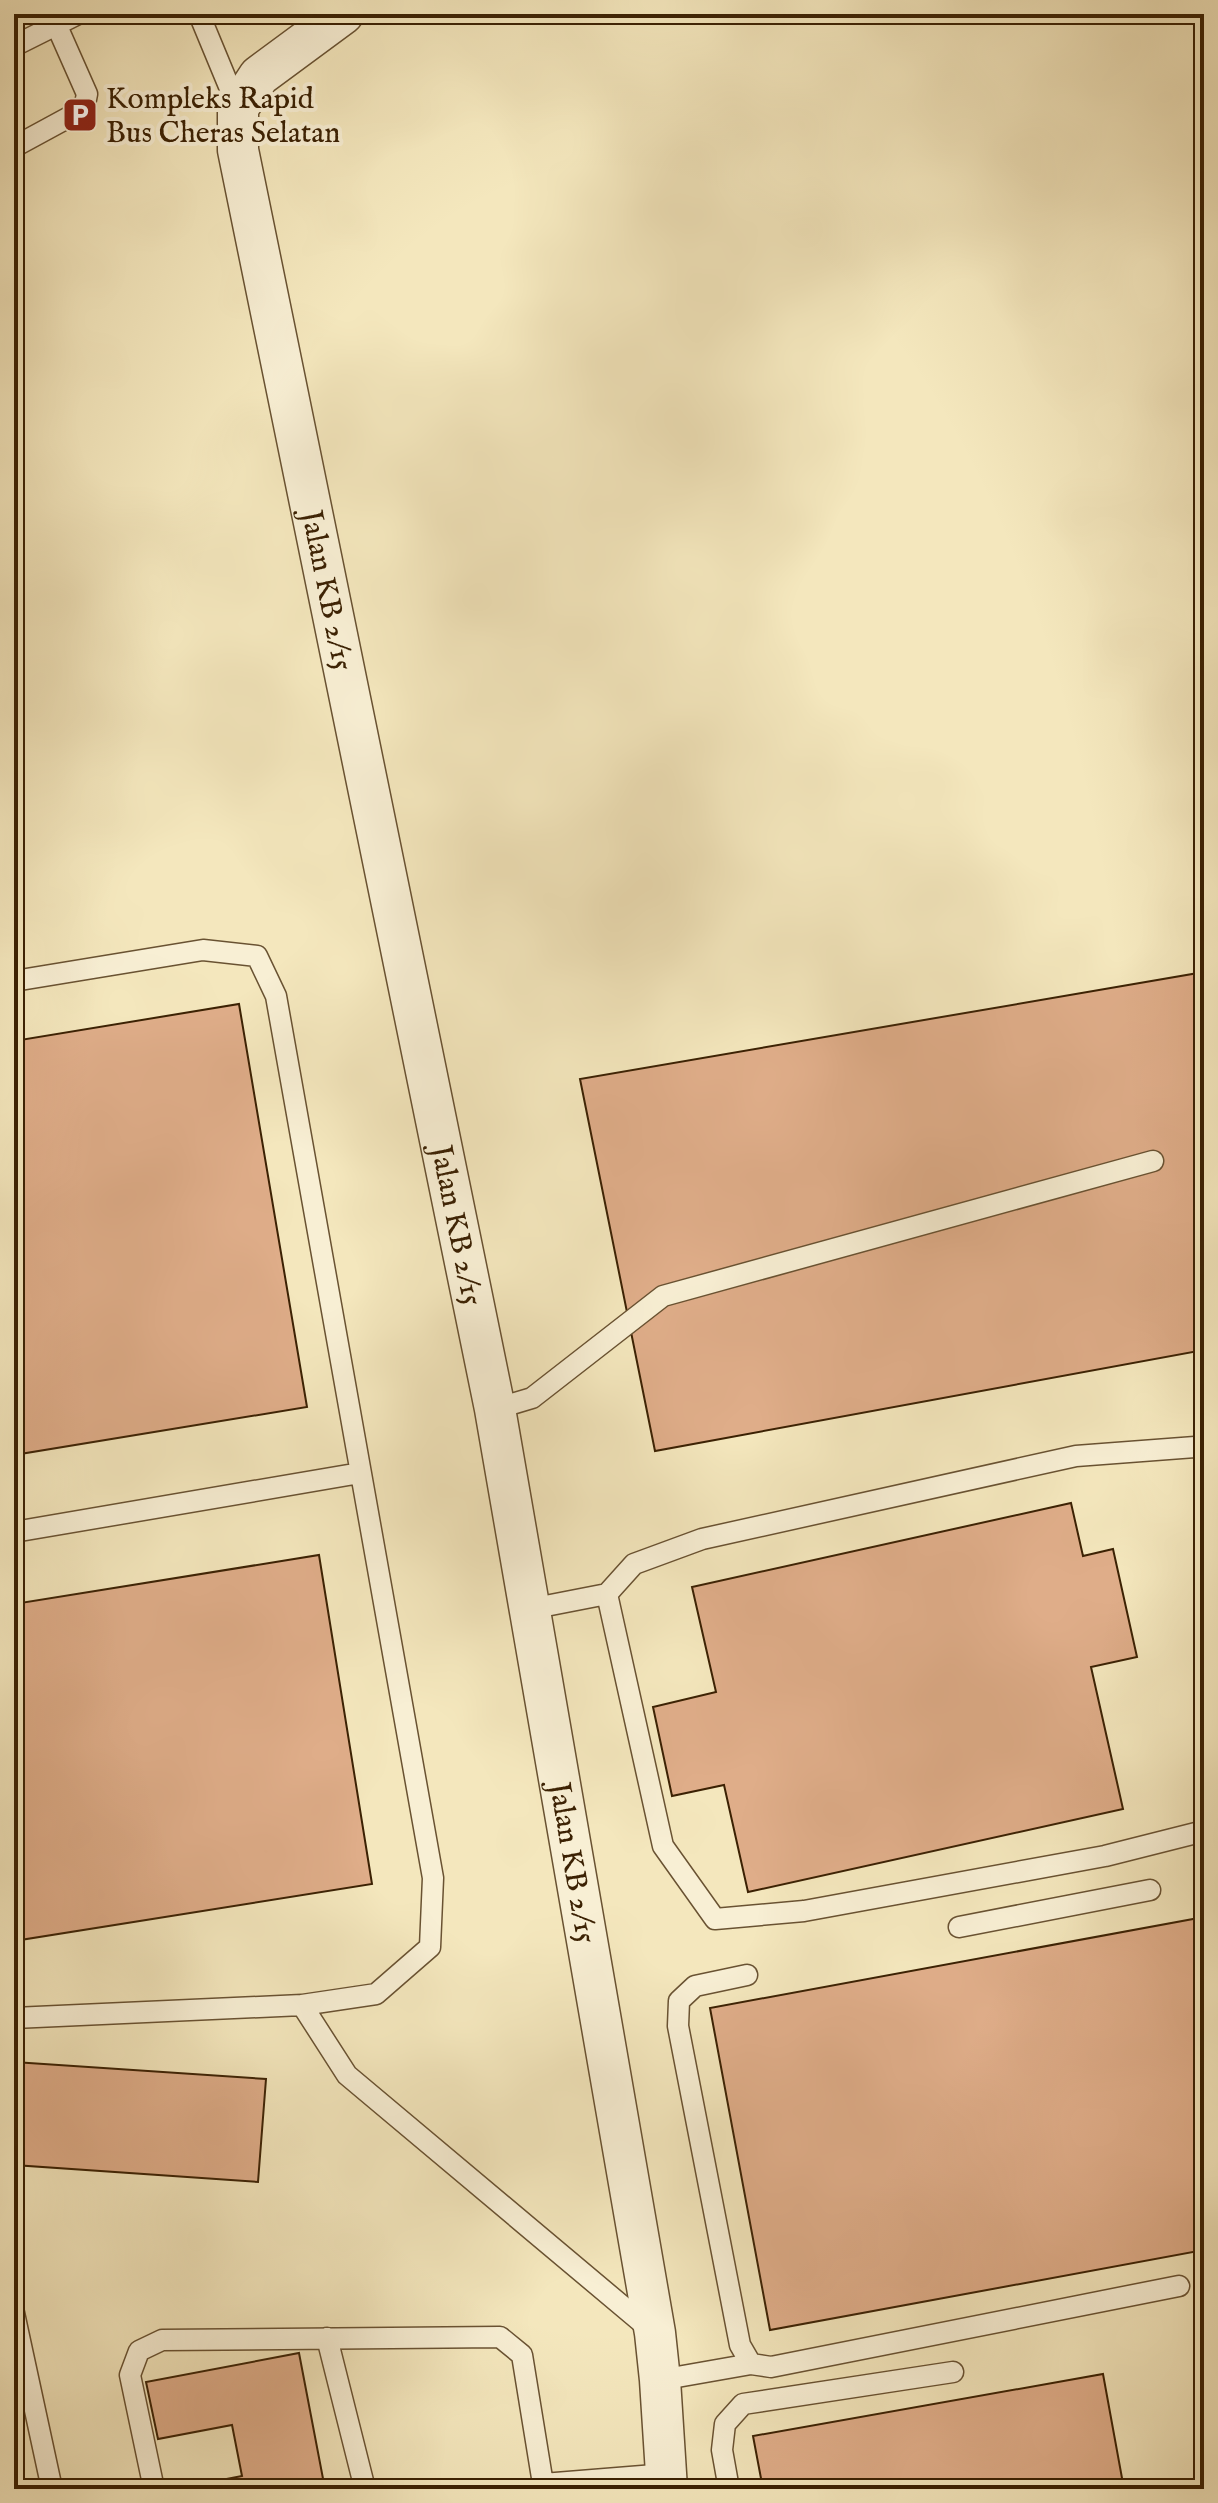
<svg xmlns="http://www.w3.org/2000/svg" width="1218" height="2503" font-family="'IM FELL English',serif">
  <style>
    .building { fill: #dfad89; stroke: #3b2103; stroke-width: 2 }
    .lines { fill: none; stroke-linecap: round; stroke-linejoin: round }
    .service-casing { stroke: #695232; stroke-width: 23 }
    .minor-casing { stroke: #695232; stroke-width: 43 }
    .service { stroke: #f8efd4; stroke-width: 20 }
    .minor { stroke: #f8efd4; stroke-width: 40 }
    .labels { text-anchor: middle; stroke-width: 8; stroke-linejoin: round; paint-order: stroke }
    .poi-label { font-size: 30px; fill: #3b2103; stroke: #f8efd4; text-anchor: start }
    .street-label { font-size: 30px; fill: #3b2103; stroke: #f8efd4 }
  </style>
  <rect width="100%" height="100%" fill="#f4e7bd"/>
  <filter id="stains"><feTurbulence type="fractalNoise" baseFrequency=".0025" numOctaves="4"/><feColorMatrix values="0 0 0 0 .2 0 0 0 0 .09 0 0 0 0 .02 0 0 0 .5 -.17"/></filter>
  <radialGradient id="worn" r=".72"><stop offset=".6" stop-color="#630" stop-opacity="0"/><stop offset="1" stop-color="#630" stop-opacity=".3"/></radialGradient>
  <!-- building -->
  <path class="building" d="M1204 972V1350L655 1451 580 1079Z
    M239 1004 307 1407 14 1455V1041Z
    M1071 1503 1083 1556 1113 1549 1137 1657 1091 1667 1123 1809 748 1892 724 1785 672 1796 653 1707 716 1692 692 1587Z
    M319 1555 372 1884 14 1941V1604Z
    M1204 1917V2250L770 2330 710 2008Z
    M14 2062 266 2079 258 2182 14 2165Z
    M299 2353 325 2489H175L242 2476 232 2425 158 2439 146 2382Z
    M1103 2374 1124 2489H763L753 2436Z
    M14 2432 26 2489H14Z"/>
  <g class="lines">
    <defs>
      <path id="service" d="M199 14 238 108
        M14 46 78 14
        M14 147 84 109 87 94 56 24
        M14 981 203 950 257 956 276 996 433 1878 430 1947 376 1994 302 2005
        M495 1409 532 1398 663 1296 1153 1161
        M14 1532 360 1473
        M607 1594 663 1846 715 1919 804 1911 1105 1856 1204 1831
        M530 1609 607 1594 634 1564 702 1539 1076 1456 1195 1447 1204 1452
        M959 1927 1150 1890
        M747 1975 695 1986 679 2001 678 2026 740 2345 751 2364
        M14 2018 302 2005 347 2075 652 2331
        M14 2313 52 2489
        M327 2338 365 2489
        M660 2380 751 2364 771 2367 1179 2286
        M154 2489 130 2375 139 2351 162 2340 500 2337 522 2355 543 2484 667 2474
        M729 2489 722 2450 725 2424 743 2404 953 2372"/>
      <g id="minor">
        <path id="s1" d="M343 14 259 76 238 108V150L495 1409 655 2333 660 2380 667 2489"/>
      </g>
    </defs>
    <!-- service casing -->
    <use href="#service" class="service-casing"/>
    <!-- minor casing -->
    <use href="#minor" class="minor-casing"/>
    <!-- service -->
    <use href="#service" class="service"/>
    <!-- minor -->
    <use href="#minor" class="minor"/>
  </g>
  <!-- icons -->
  <defs>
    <symbol id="parking-square" viewBox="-11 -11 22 22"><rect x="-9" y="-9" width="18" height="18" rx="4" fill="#8f2418" stroke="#f8efd4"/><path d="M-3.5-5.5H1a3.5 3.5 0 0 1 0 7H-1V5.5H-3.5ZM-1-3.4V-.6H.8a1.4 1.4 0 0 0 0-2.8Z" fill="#fff"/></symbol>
  </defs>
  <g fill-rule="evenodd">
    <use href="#parking-square" x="60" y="95" width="40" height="40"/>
  </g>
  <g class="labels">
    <!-- poi labels -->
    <g class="poi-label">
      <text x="106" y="108">Kompleks Rapid<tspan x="106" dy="34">Bus Cheras Selatan</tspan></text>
    </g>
    <!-- street labels -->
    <g class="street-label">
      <text dy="10" stroke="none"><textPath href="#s1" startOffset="634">Jalan KB 2/15</textPath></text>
      <text dy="10" stroke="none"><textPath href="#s1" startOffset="1282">Jalan KB 2/15</textPath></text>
      <text dy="10" stroke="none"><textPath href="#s1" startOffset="1930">Jalan KB 2/15</textPath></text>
    </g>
  </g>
  <!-- margin -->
  <rect width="1218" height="2503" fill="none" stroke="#f4e7bd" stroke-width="48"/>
  <rect x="16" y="16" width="1186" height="2471" fill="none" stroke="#3b2103" stroke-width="4"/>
  <rect x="24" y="24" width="1170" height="2455" fill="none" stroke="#3b2103" stroke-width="2"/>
  <rect width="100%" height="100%" filter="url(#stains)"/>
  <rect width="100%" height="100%" fill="url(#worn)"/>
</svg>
